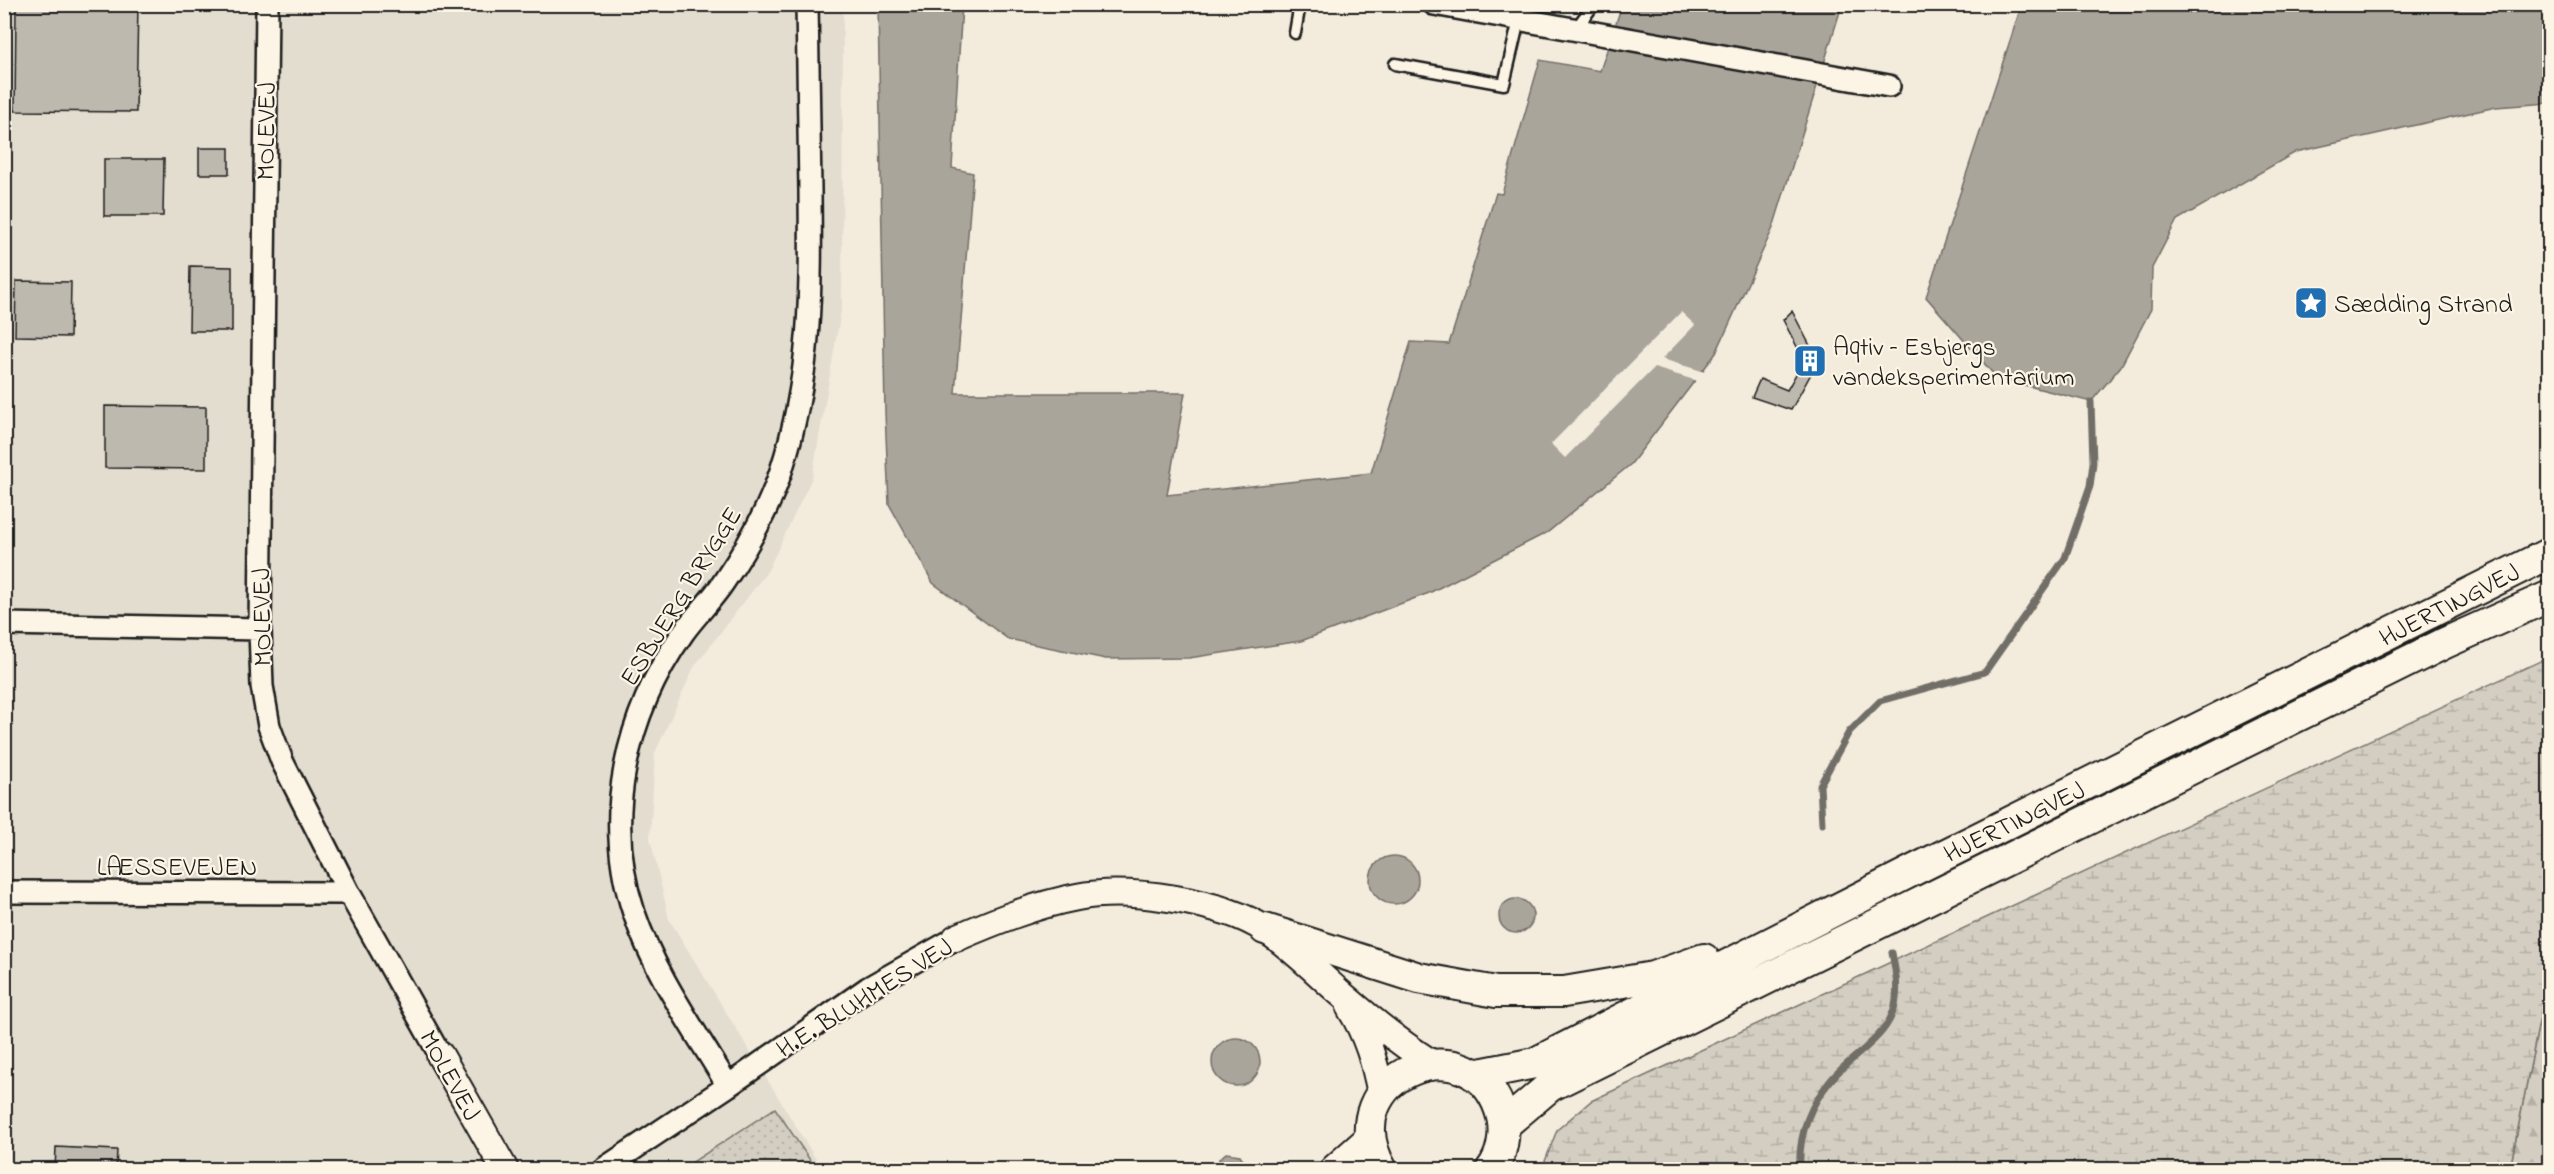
<svg xmlns="http://www.w3.org/2000/svg" width="2554" height="1174" font-family="'Indie Flower',sans-serif">
  <style>
    .built { fill: #e3ddcf }
    .grass { fill: url(#grass-dots); stroke: #78756e; stroke-width: 1.5 }
    .forest { fill: url(#forest-firs); stroke: #78756e; stroke-width: 1.5 }
    .wetland { fill: url(#wetland-marsh); stroke: #78756e; stroke-width: 1.5 }
    .water { fill: #aaa59b; stroke: #716e68; stroke-width: 1.5 }
    .pier { fill: #f3ecdd }
    .lines { fill: none; stroke-linecap: round; stroke-linejoin: round }
    .stream { stroke: #716e68; stroke-width: 7 }
    .building { fill: #beb9ae; stroke: #1c1c1c; stroke-width: 1.5 }
    .service-casing { stroke: #1c1c1c; stroke-width: 15 }
    .minor-casing { stroke: #1c1c1c; stroke-width: 26 }
    .tertiary-casing { stroke: #1c1c1c; stroke-width: 30 }
    .secondary-casing { stroke: #1c1c1c; stroke-width: 34 }
    .service { stroke: #fcf5e5; stroke-width: 10 }
    .minor { stroke: #fcf5e5; stroke-width: 21 }
    .tertiary { stroke: #fcf5e5; stroke-width: 26 }
    .secondary { stroke: #fcf5e5; stroke-width: 30 }
    .labels { text-anchor: middle; stroke-width: 4.5; stroke-linejoin: round; paint-order: stroke }
    .street-label { font-size: 26px; fill: #1c1c1c; stroke: #fcf5e5 }
    .poi-label { font-size: 26px; fill: #1c1c1c; stroke: #fcf5e5; text-anchor: start }
  </style>
  <defs>
    <pattern id="grass-dots" width="8" height="8" patternUnits="userSpaceOnUse" patternTransform="scale(1.5)"><rect width="8" height="8" fill="#d3cec1"/><path d="M2 2h.1M6 6h.1" fill="none" stroke="#b5b0a5" stroke-width="1.8" stroke-linecap="round"/></pattern>
    <pattern id="forest-firs" width="22" height="20" patternUnits="userSpaceOnUse" patternTransform="scale(1.5)"><rect width="22" height="20" fill="#d3cec1"/><path d="M5 1l3.5 6h-7zM16 11l3.5 6h-7z" fill="#b5b0a5"/></pattern>
    <pattern id="wetland-marsh" width="20" height="14" patternUnits="userSpaceOnUse" patternTransform="scale(1.5)"><rect width="20" height="14" fill="#d3cec1"/><path d="M1 5h8M5 5V1M11 12h8M15 12V8" fill="none" stroke="#b5b0a5"/></pattern>
  </defs>
  <rect width="100%" height="100%" fill="#f3ecdd"/>
  <filter id="ink" filterUnits="userSpaceOnUse"><feTurbulence type="fractalNoise" baseFrequency=".0167" numOctaves="2"/><feDisplacementMap in="SourceGraphic" scale="12" xChannelSelector="R" yChannelSelector="G"/><feConvolveMatrix kernelMatrix="1 2 1 2 8 2 1 2 1" color-interpolation-filters="sRGB"/></filter>
  <g filter="url(#ink)">
    <!-- built -->
    <path class="built" d="M5 5H843L842 305 812 478 767 572 694 667 655 753 650 838 669 919 822 1169 5 1170Z"/>
    <!-- grass -->
    <path class="grass" d="M775 1108 816 1169H682Z"/>
    <!-- forest -->
    <path class="forest" d="M2549 971V1169H2510Z"/>
    <!-- wetland -->
    <path class="wetland" d="M2549 657V971L2510 1169H1542L1557 1130 1591 1101Z"/>
    <!-- water -->
    <path class="water" d="M2022 4 2549 5V103L2496 107 2296 152 2177 220 2152 268 2151 309 2121 366 2091 402 1997 378 1926 297Z
      M878 5H962L952 168 973 173 955 393H1185L1167 495 1371 473 1411 342 1449 344 1496 193 1502 194 1540 60 1600 71 1622 5H1842L1773 228 1716 353 1631 464 1548 532 1429 593 1301 641 1189 658 1106 659 1008 639 933 583 889 504 885 413Z
      M1370 880a24 24 0 1 1 48 0a24 24 0 1 1-48 0Z
      M1499 916a17 17 0 1 1 34 0a17 17 0 1 1-34 0Z
      M1212 1062a24 24 0 1 1 48 0a24 24 0 1 1-48 0Z
      M1226 1153 1240 1155 1245 1163V1169H1217L1219 1159Z"/>
    <!-- pier -->
    <path class="pier" d="M1613 23 1827 63 1820 87 1605 47Z
      M1681 312 1695 325 1662 359 1705 372 1698 381 1654 368 1565 458 1551 444Z"/>
    <g class="lines">
      <!-- stream -->
      <path class="stream" d="M1822 824 1820 785 1849 732 1880 701 1985 672 2065 558 2090 486 2093 463 2091 402
        M1800 1170C1798 1136 1809 1106 1831 1080 1853 1053 1892 1037 1896 999 1898 983 1895 968 1892 953"/>
    </g>
    <!-- building -->
    <path class="building" d="M16 4H138L136 112 15 111Z
      M199 148H229V174H199Z
      M104 159H164L163 216H104Z
      M190 266 232 267V331H189Z
      M16 281 71 282 70 337 15 336Z
      M1792 311 1818 361 1791 410 1752 397 1760 379 1787 390 1804 360 1783 320Z
      M105 406 206 407V469L105 468Z
      M56 1147 117 1150 116 1170H55Z"/>
    <g class="lines">
      <defs>
        <path id="service" d="M1575 30 1594 4
          M1295 33 1300 4
          M1395 64 1504 84 1519 20"/>
        <path id="minor" d="M267 4 260 629 262 686 269 726 282 761 349 893 440 1055
          M1434 4 1889 86
          M4 624 260 629
          M4 892 349 893
          M728 1086C695 1030 655 975 634 913 602 817 626 714 683 633 695 616 711 601 723 583 747 548 768 511 781 471 812 376 811 288 810 190 809 128 808 66 807 4
          M602 1170 728 1086 868 988 956 938"/>
        <path id="tertiary" d="M956 938C995 921 1035 905 1077 897 1128 887 1223 901 1266 930 1293 948 1315 971 1339 992 1369 1018 1399 1043 1433 1064
          M1350 1008C1367 1035 1375 1063 1381 1094
          M440 1055 505 1170"/>
        <path id="secondary" d="M1265 929 1419 978 1496 992H1564L1653 977 1704 959
          M1474 1075 1535 1063 1914 870 2550 553
          M1504 1125 1550 1086 2445 643 2550 596
          M1335 1170 1370 1139
          M1382 1170C1327 1074 1477 1017 1502 1117 1506 1134 1502 1156 1491 1170"/>
      </defs>
      <!-- service casing -->
      <use href="#service" class="service-casing"/>
      <!-- minor casing -->
      <use href="#minor" class="minor-casing"/>
      <!-- tertiary casing -->
      <use href="#tertiary" class="tertiary-casing"/>
      <!-- secondary casing -->
      <use href="#secondary" class="secondary-casing"/>
      <!-- service -->
      <use href="#service" class="service"/>
      <!-- minor -->
      <use href="#minor" class="minor"/>
      <!-- tertiary -->
      <use href="#tertiary" class="tertiary"/>
      <!-- secondary -->
      <use href="#secondary" class="secondary"/>
    </g>
  </g>
  <!-- icons -->
  <defs>
    <symbol id="sight-square" viewBox="-11 -11 22 22"><rect x="-9" y="-9" width="18" height="18" rx="4" fill="#1f6fb2" stroke="#fcf5e5"/><path d="M0-6L1.8-2.2L6-1.7L2.9 1.2L3.7 5.4L0 3.3L-3.7 5.4L-2.9 1.2L-6-1.7L-1.8-2.2Z" fill="#fff"/></symbol>
    <symbol id="building-square" viewBox="-11 -11 22 22"><rect x="-9" y="-9" width="18" height="18" rx="4" fill="#1f6fb2" stroke="#fcf5e5"/><path d="M-4-6H4V6H1V3H-1V6H-4ZM-2.5-4.3h1.7v1.8h-1.7ZM.8-4.3h1.7v1.8H.8ZM-2.5-1h1.7V.8h-1.7ZM.8-1h1.7V.8H.8Z" fill="#fff"/></symbol>
  </defs>
  <g fill-rule="evenodd">
    <use href="#sight-square" x="2292" y="284" width="38" height="38"/>
    <use href="#building-square" x="1791" y="342" width="38" height="38"/>
  </g>
  <g class="labels">
    <!-- street labels -->
    <g class="street-label">
      <text transform="translate(265 131) rotate(-89)" y="9">MOLEVEJ</text>
      <text transform="translate(680 596) rotate(-58)" y="9">ESBJERG BRYGGE</text>
      <text transform="translate(2449 604) rotate(-27)" y="9">HJERTINGVEJ</text>
      <text transform="translate(261 617) rotate(-91)" y="9">MOLEVEJ</text>
      <text transform="translate(2014 821) rotate(-26)" y="9">HJERTINGVEJ</text>
      <text x="177" y="875">LÆSSEVEJEN</text>
      <text transform="translate(864 997) rotate(-32)" y="9">H.E. BLUHMES VEJ</text>
      <text transform="translate(451 1075) rotate(61)" y="9">MOLEVEJ</text>
    </g>
    <!-- poi labels -->
    <g class="poi-label">
      <text x="2334" y="312">Sædding Strand</text>
      <text x="1833" y="355">Aqtiv – Esbjergs<tspan x="1833" dy="30">vandeksperimentarium</tspan></text>
    </g>
  </g>
  <!-- margin -->
  <rect width="2554" height="1174" fill="none" stroke="#fcf5e5" stroke-width="24"/>
  <rect x="12" y="12" width="2530" height="1150" fill="none" stroke="#1c1c1c" stroke-width="2" filter="url(#ink)"/>
</svg>
